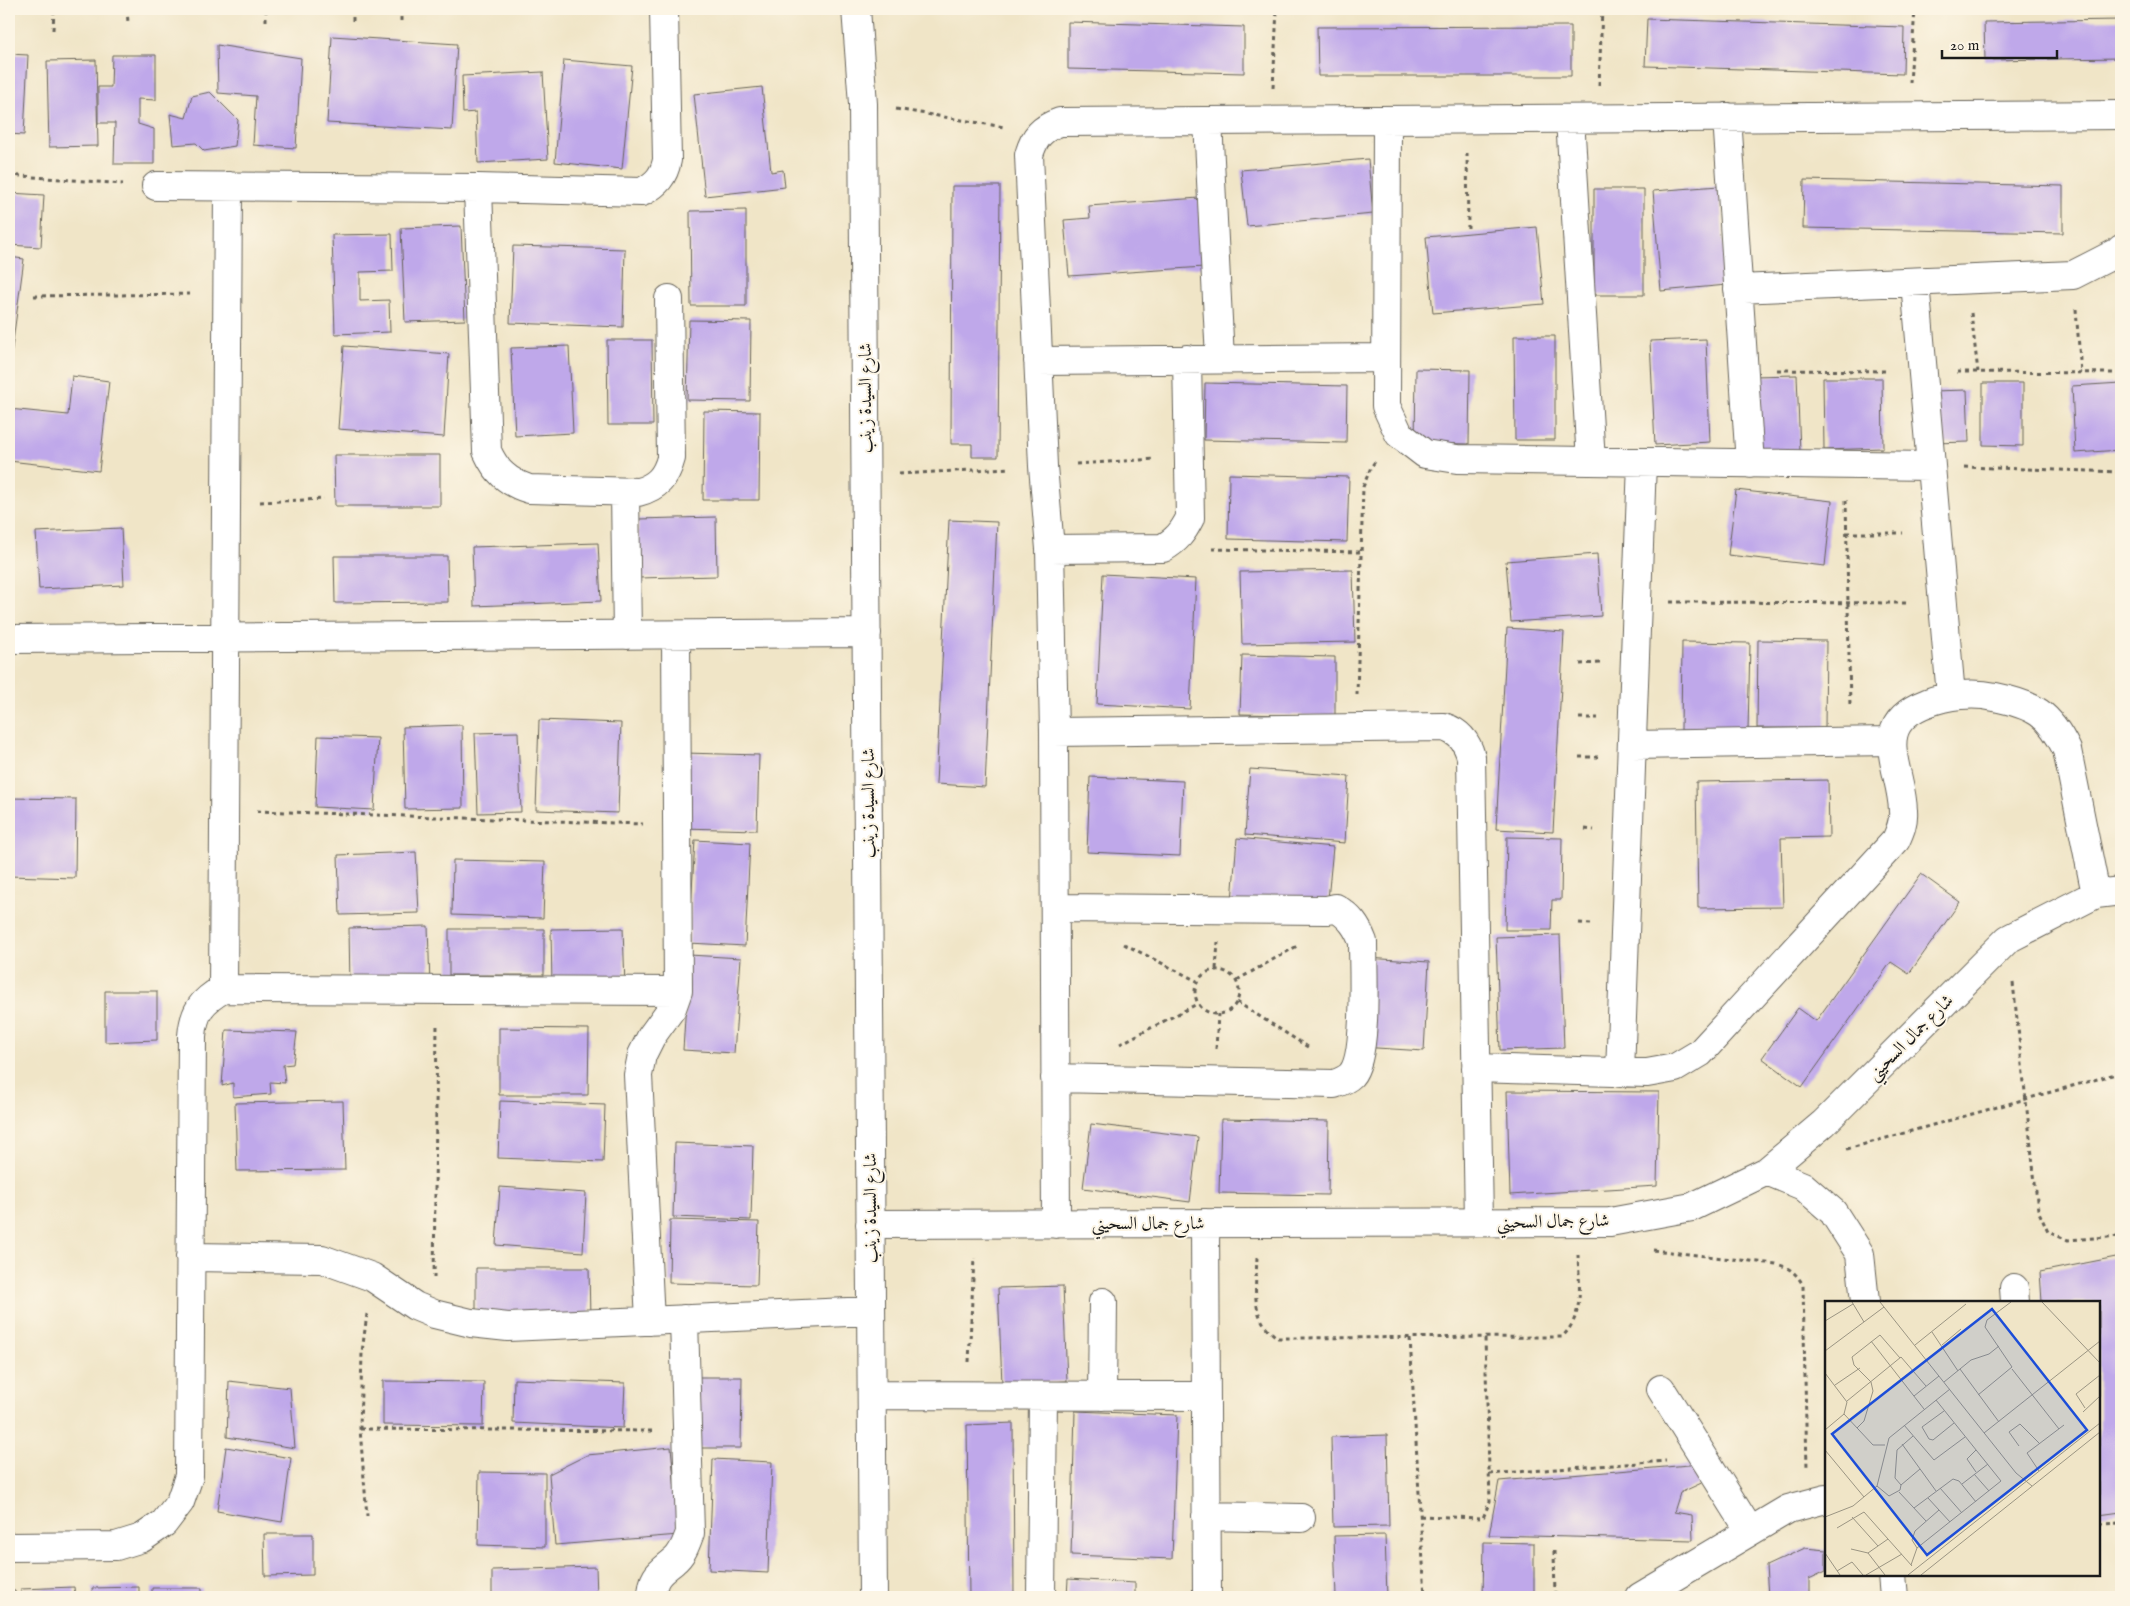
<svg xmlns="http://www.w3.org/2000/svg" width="2130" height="1606" font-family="'IM FELL English',Amiri,serif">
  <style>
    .building { fill: #bfa8ea }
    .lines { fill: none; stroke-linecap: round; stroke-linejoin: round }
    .minor-casing { stroke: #666258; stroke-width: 30 }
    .path { stroke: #666258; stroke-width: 3; stroke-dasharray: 4 4; stroke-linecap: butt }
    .minor { stroke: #fff; stroke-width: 28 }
    .labels { text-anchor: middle; stroke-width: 4; stroke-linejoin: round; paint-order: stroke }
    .street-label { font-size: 18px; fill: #1c1c1c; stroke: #fcf5e5 }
    .inset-road { fill: none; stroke: #9b9583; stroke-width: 1 }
    .view { fill: #1d4ed8; fill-opacity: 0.15; stroke: #1d4ed8; stroke-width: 2.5 }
    .inset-edge { fill: none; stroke: #1c1c1c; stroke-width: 2.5 }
  </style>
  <rect width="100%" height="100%" fill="#fcf5e5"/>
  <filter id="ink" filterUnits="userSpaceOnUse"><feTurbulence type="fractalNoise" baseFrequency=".02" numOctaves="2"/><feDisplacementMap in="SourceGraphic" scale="10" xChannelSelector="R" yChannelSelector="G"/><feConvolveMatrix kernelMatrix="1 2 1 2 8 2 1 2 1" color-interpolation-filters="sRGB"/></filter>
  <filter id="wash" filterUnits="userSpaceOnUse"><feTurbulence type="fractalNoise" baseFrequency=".0096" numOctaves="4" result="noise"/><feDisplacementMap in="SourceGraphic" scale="20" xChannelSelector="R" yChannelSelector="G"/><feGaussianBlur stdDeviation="1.12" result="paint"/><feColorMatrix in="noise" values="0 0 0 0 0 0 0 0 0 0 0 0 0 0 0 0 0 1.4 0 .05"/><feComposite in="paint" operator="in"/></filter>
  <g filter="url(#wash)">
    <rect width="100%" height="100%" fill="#f0e5c7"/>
    <g id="blocks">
      <!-- building -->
      <path class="building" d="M1647 19 1904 27 1903 74 1645 66Z
        M2121 20V58L1985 60 1984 22Z
        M1068 22 1244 27V73L1068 69Z
        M1571 26V76H1318L1317 27Z
        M332 36 457 44 452 130 327 123Z
        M217 45 301 58 296 148 253 145 256 96 218 93Z
        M9 54 28 55 24 135 9 134Z
        M112 55H156V100L138 99V124L154 129V164H114L115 123H98V87H111Z
        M96 60 98 146 49 147 47 61Z
        M564 60 632 66 622 169 555 162Z
        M543 72 548 159 478 163 476 112 463 113 462 76Z
        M762 87 771 172 783 170 785 187 705 196 694 94Z
        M210 92 238 120 235 146 204 151 196 143 173 145 170 114 186 118 192 96Z
        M1368 159 1373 214 1247 226 1241 170Z
        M1804 180 2063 186V233L1803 228Z
        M952 186H1000L998 457H972V444H951Z
        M1719 186 1727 285 1661 291 1653 191Z
        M1594 189H1644V295H1594Z
        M9 193 44 195 41 247 9 245Z
        M1199 198 1204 267 1069 276 1064 220 1090 218 1089 206Z
        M746 210V306H691L690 211Z
        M461 226 465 320 405 322 401 228Z
        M1537 227 1544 304 1433 313 1426 237Z
        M392 234 393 271 360 272V301L389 300 390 332 335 334 332 235Z
        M513 246 625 249 623 327 510 323Z
        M9 257 24 259 11 356H9Z
        M689 320 751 321 750 401 687 400Z
        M1514 336H1555V440H1515Z
        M1706 339 1710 442 1655 445 1650 341Z
        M607 340H652L653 425H608Z
        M344 346 449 354 444 437 338 429Z
        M569 346 573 433 515 436 511 348Z
        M1416 369 1470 370 1469 444 1415 443Z
        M1797 375 1800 452 1755 453 1752 376Z
        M72 376 109 381 99 471 9 461V409L68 415Z
        M1823 378H1882L1883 448 1824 450Z
        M1205 383 1347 386 1346 443 1204 440Z
        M1983 383H2023V446L1983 445Z
        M2121 383V450L2075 453 2072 386Z
        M1967 390 1969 442 1933 443 1932 391Z
        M704 411 760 412 759 500H703Z
        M334 455H440V506H335Z
        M1229 474 1349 477 1347 542 1228 539Z
        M1736 490 1832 501 1825 566 1728 555Z
        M716 517 717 576 639 578 638 519Z
        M949 520 997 522 985 787 936 784Z
        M121 528 124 585 39 589 36 532Z
        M598 543 601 601 474 606 472 547Z
        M1597 554 1601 616 1511 622 1506 561Z
        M334 556H447L448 602 335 603Z
        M1353 570 1355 642 1242 644 1240 572Z
        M1103 574 1196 579 1190 709 1097 704Z
        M1507 628 1564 632 1553 832 1496 829Z
        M1758 640 1826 641 1825 728H1757Z
        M1682 642 1750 643 1748 731 1681 730Z
        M1242 655 1335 657V716L1240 714Z
        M539 720 621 723 618 813 536 810Z
        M462 725 463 808 405 809 403 727Z
        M518 732 521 812 478 813 475 733Z
        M318 736 378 738 374 810 315 807Z
        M684 753 759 755 757 830 682 828Z
        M1250 769 1349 776 1345 843 1245 835Z
        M1090 777 1183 781 1180 856 1087 852Z
        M1828 780 1829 837 1781 838 1783 907 1698 908 1696 782Z
        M9 798 76 799 75 878 9 876Z
        M1507 837 1562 838 1561 900H1552L1551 930H1505Z
        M1237 838 1333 847 1327 910 1232 901Z
        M695 840 750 843 745 946 689 943Z
        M416 852 419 913 340 915 338 855Z
        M453 860 545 862 543 918 452 915Z
        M1921 874 1960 902 1909 974 1891 962 1802 1087 1762 1058 1798 1008 1816 1021Z
        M428 926 430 985 350 987 349 928Z
        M623 928 625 986 552 988 551 929Z
        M449 929H544V975H449Z
        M1560 935 1564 1048 1500 1050 1496 937Z
        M689 955 741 958 734 1053 683 1050Z
        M1367 958 1429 962 1424 1051 1361 1047Z
        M105 991H157V1040L105 1042Z
        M499 1028 589 1029 588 1095H499Z
        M226 1030 297 1032 293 1064 283 1065 285 1083 270 1082 271 1094 233 1097V1083L222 1086Z
        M1507 1091 1659 1092 1657 1186 1510 1195Z
        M343 1101 345 1170 237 1171 235 1103Z
        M500 1101 605 1105 603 1162 498 1158Z
        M1221 1119 1329 1121 1328 1195 1219 1193Z
        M1091 1124 1198 1137 1190 1202 1083 1188Z
        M675 1143 753 1146 751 1220 673 1217Z
        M500 1187 586 1193 583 1252 496 1245Z
        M670 1220 759 1222 757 1285 669 1283Z
        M2121 1256V1512L2099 1515V1302H2042L2040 1272Z
        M476 1268H589L590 1319H476Z
        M1063 1286 1067 1381 1002 1384 998 1288Z
        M693 1377H742L741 1448H693Z
        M514 1379 625 1383 623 1428 513 1423Z
        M229 1381 290 1388 295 1448 227 1437Z
        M383 1381 484 1382 483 1426 383 1425Z
        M1075 1411 1177 1415 1172 1559 1071 1555Z
        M1013 1423 1014 1597H969L967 1425Z
        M1387 1435 1389 1526 1333 1527 1331 1437Z
        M226 1447 291 1458 282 1522 217 1511Z
        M671 1447 679 1535 555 1545 549 1474 587 1455Z
        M713 1459 772 1462 768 1573 709 1570Z
        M1701 1464 1710 1479 1680 1493 1674 1512 1692 1515 1693 1540 1489 1535 1499 1481Z
        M479 1472 545 1473V1547L478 1545Z
        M264 1534H313V1575L265 1576Z
        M1385 1535 1387 1597H1336L1334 1536Z
        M1484 1542 1534 1543V1597H1483Z
        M1805 1548 1826 1550V1571L1809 1579V1597H1768L1766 1566Z
        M596 1567 597 1597H492V1570Z
        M1068 1579 1135 1583V1597H1067Z
        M74 1587 75 1597H21V1589Z
        M139 1587V1597H93L92 1588Z
        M152 1588H202V1597H152Z
        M9 1590 15 1591V1597H9Z
        M312 1594 313 1597H280V1596Z"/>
    </g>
  </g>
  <g filter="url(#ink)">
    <use href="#blocks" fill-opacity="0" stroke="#666258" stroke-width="1"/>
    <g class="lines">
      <defs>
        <path id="minor" d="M856 9 863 104 873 1597
          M1727 117 1750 464
          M1570 119 1591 461
          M1387 120 1386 406 1399 434 1425 454 1457 459 1931 466
          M1208 121 1220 359
          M156 186 478 188 642 192C657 184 664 176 667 160L664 9
          M478 188 487 451C496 471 507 482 529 489L638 492C657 487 666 477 671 458L669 299
          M1915 282 1951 696
          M1738 289 2073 275 2118 252 2121 249
          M1038 361 1385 358
          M625 492 627 635
          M1050 549 1163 548C1177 540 1183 532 1190 518L1187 359
          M9 639 867 633
          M1054 732 1444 727C1459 732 1467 741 1471 757L1479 1222
          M1632 745 1891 741
          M1055 908 1327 910 1336 908C1350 917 1357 926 1363 942 1363 970 1368 1056 1351 1075 1346 1080 1340 1082 1334 1084L1055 1078
          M223 989 228 186
          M1476 1068 1647 1073 1675 1068 1700 1053 1896 840C1900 831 1904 822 1903 811 1902 768 1868 725 1927 703 1947 695 1973 692 1995 697 2034 705 2049 713 2067 750L2096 894
          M1620 1073 1642 462
          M1767 1171 1803 1186 1833 1212 1860 1254 1865 1302
          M1205 1223 1207 1597
          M870 1224 1610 1222 1692 1207 1767 1171 1824 1123 2008 939 2096 894 2121 891
          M1056 1224 1054 732 1050 549 1043 466 1029 155C1034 137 1042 128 1060 122L2121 115
          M190 1257 322 1259 372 1277 415 1306 434 1314 471 1323 508 1327 871 1311
          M2014 1288 2015 1302
          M650 1321 638 1075 642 1055 651 1037 672 1008 678 991 676 635
          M1661 1389 1750 1531
          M872 1395 1205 1396
          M1102 1396 1103 1302
          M1206 1516 1301 1518
          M9 1547 116 1546 142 1538 164 1523 180 1502 189 1476 192 1036C194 1011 202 1001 223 989L678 991
          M1892 1575 1894 1597
          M652 1597C652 1576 660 1573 674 1561 683 1554 686 1543 690 1533L684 1319
          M1041 1597 1043 1396
          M1640 1597 1788 1509 1826 1499"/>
      </defs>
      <!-- minor casing -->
      <use href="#minor" class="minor-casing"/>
      <!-- path -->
      <path class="path" d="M127 9 128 23
        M266 9V21
        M353 9V22
        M401 9V25
        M53 30 54 9
        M1910 83 1915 9
        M1599 85 1602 9
        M1273 88 1277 9
        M896 109 1004 127
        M1467 153 1468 228
        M9 175 123 184
        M34 296 194 294
        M2076 309 2081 373
        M1971 313 1978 372
        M1777 370 1888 371
        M1957 372 2121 373
        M1076 464 1155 459
        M1964 467 2121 472
        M899 474 1010 468
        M1846 500 1850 708
        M260 502 324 499
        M1846 533H1903
        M1212 549 1361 552
        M1670 602 1909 603
        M1580 664 1601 663
        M1357 695 1363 487 1371 467 1377 459
        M1579 718H1598
        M1579 757H1598
        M257 811 643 824
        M1585 829 1594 830
        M1579 923 1591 924
        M1124 944 1197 981
        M1216 969 1218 942
        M1195 992a22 22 0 1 1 44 0a22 22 0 1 1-44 0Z
        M1237 980 1297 946
        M2013 983 2038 1210 2048 1232 2068 1240 2121 1236
        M1237 1002 1311 1049
        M1120 1044 1197 1004
        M1216 1049 1218 1014
        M2121 1062 2119 1073 2121 1082
        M1847 1149 2119 1073
        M1653 1250 1776 1264C1789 1267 1796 1273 1803 1285L1807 1469
        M1257 1257C1256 1288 1249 1318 1278 1338L1562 1337C1585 1314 1579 1286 1578 1255
        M434 1278 437 1024
        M367 1314 362 1352 360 1429 367 1516
        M1410 1338 1425 1597
        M969 1362 974 1258
        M360 1429 652 1431
        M1489 1474 1666 1461
        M1420 1516 1483 1518 1490 1501 1485 1338
        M2099 1524 2121 1523
        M1554 1551 1555 1597"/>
      <!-- minor -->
      <use href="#minor" class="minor"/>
    </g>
  </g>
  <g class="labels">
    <!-- street labels -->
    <g class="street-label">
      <text transform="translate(865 398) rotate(-90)" y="6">شارع السيدة زينب</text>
      <text transform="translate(868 803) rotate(-90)" y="6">شارع السيدة زينب</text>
      <text transform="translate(1910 1037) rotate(-45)" y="6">شارع جمال السحيني</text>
      <text transform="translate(870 1208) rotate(-90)" y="6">شارع السيدة زينب</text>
      <text transform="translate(1553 1221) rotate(-1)" y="6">شارع جمال السحيني</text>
      <text x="1148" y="1229">شارع جمال السحيني</text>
    </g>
  </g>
  <!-- overview -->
  <g transform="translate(1825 1301)">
    <rect width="275" height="275" fill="#f0e5c7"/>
    <path class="inset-road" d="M27 1 39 21M55 1 191 172 207 185M217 1 275 62M0 20 28 3M107 31 133 70M46 40 99 108M90 44 141 3M117 44 136 28M0 50 59 6M135 68 174 121M187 68 234 128M0 72 22 101 19 113 48 144H60M119 81 146 59 164 53 174 45M10 84 35 67M153 94 187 66 160 26 162 19 186 1M89 95 114 75M22 100 76 56 101 85M260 107 251 93 275 74M119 110 97 126 104 138 108 139 129 122M258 111 275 95M79 124 109 159 140 136M32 127 39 120 48 90 46 81 29 64 27 56 55 34 75 57M0 129 19 113M159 132 275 40M77 143 111 190M194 145 184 131 195 123 215 143M0 149 39 196M151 149 142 158 151 171M214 170 202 152 239 124M149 173 164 190M137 183 163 163M76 184 95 168M52 185 64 195 75 189 76 184 70 177 72 149 88 135M115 187 137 212M74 191 101 220M103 197 125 221M89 207 128 178 134 180 151 201M0 216 28 205 52 185 64 137 125 88M27 216 53 245M12 227 39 211 87 265M92 247 87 239 90 230 114 209M26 248 43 252 63 238M0 252 15 274M43 252 60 274M86 264 92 247 176 180 111 99M12 270 27 261 38 274M41 274 77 253M83 274 275 122M96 274 275 131"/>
    <path class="view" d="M167 8 262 129 102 254 7 133Z"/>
    <rect width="275" height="275" class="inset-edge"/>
  </g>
  <!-- margin -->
  <rect width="2130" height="1606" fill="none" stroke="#fcf5e5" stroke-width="30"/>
  <!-- scale -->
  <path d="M1942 50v8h115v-8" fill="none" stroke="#1c1c1c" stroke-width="2.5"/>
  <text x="1950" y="50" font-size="15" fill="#1c1c1c" stroke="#fcf5e5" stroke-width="4" paint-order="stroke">20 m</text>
</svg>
